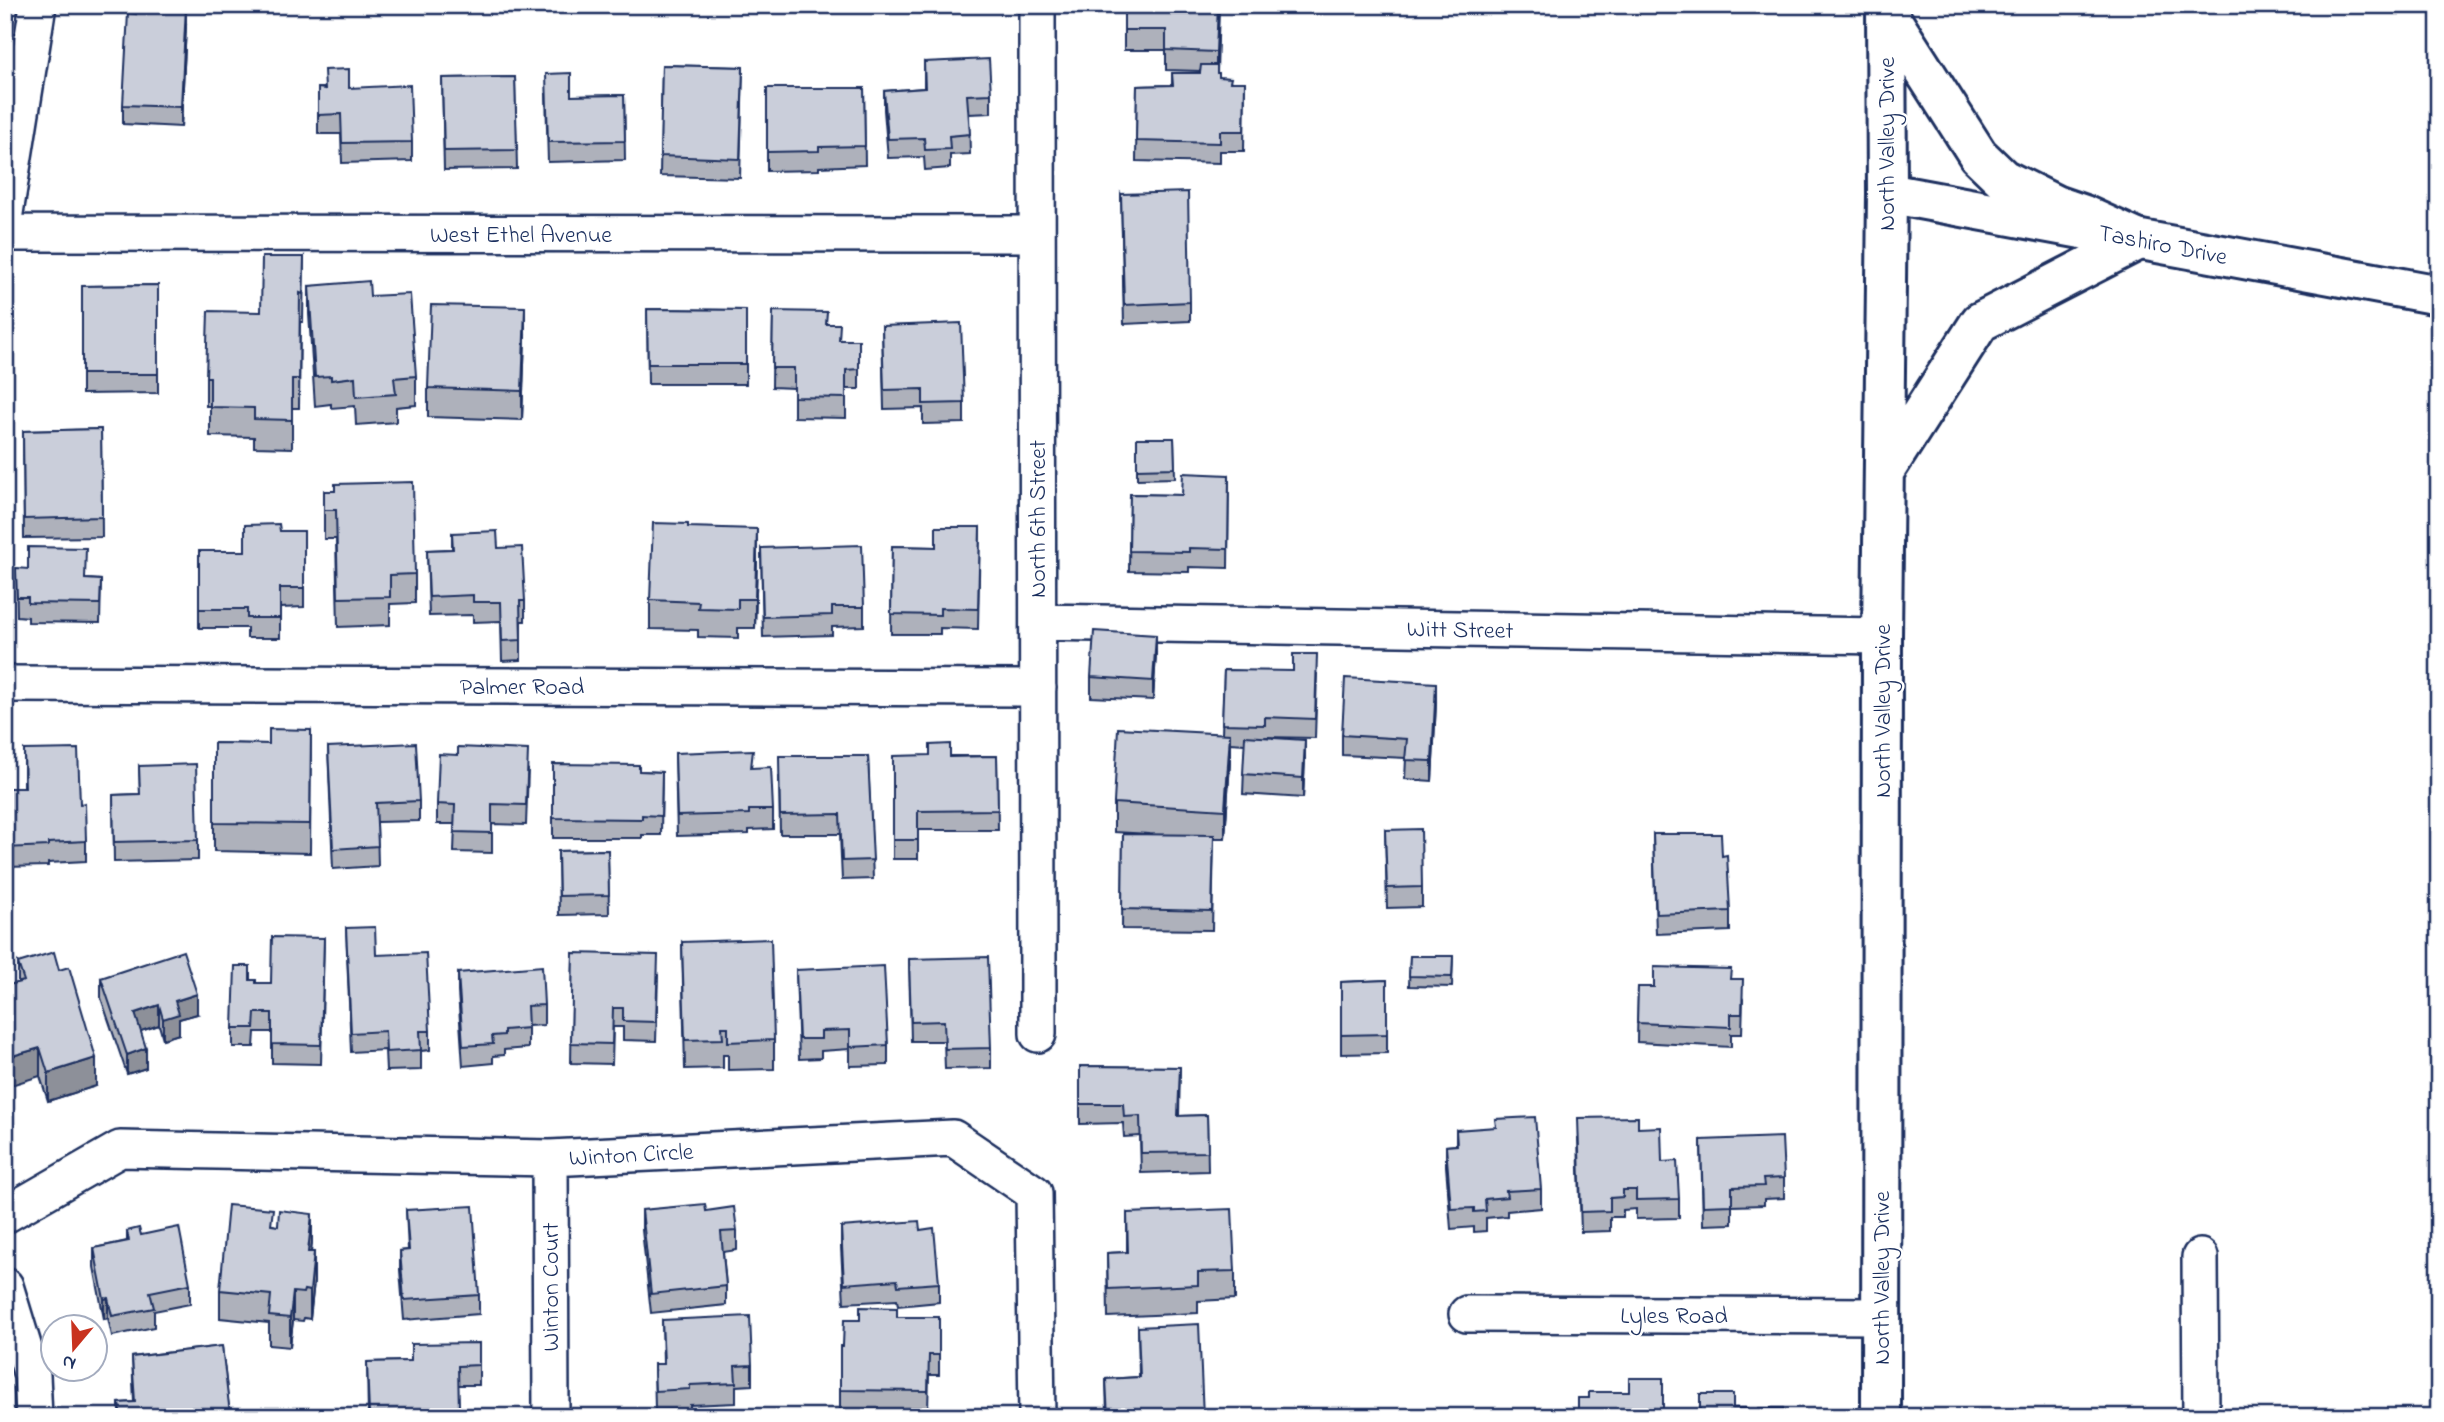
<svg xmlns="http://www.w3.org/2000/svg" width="2444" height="1422" font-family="'Indie Flower',sans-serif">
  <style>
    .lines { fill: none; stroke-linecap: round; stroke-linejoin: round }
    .minor-casing { stroke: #1b2f5e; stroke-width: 40 }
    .tertiary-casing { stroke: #1b2f5e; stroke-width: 44 }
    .primary-casing { stroke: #1b2f5e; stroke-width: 44 }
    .minor { stroke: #fff; stroke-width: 35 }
    .tertiary { stroke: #fff; stroke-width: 38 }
    .primary { stroke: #fff; stroke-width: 38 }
    .wall { fill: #aeb1bb; stroke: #1b2f5e; stroke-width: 2 }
    .shaded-wall { fill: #8d9099; stroke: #1b2f5e; stroke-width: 2 }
    .building { fill: #caceda; stroke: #1b2f5e; stroke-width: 2 }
    .labels { text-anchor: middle; stroke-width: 5; stroke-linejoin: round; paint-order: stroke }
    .street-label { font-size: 24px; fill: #1b2f5e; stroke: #fff }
  </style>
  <rect width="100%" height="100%" fill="#fff"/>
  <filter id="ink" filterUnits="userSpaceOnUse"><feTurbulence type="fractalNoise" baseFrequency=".0143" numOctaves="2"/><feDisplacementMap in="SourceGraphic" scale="14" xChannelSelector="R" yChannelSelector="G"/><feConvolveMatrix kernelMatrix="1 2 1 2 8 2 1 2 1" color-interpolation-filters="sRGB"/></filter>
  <g filter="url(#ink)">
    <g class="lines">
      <defs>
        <path id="minor" d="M1037 5 1038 1034
          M5 213 38 5
          M5 233 1036 234
          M1038 622 1882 636
          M5 684 1038 688
          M550 1158 551 1417
          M5 1215 120 1149 550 1158 953 1138 1034 1193 1037 1417
          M2200 1257 2201 1417
          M5 1286 32 1375 34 1417
          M1467 1314 1881 1316"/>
        <path id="tertiary" d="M1887 193 2439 295"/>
        <path id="primary" d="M1886 11 1978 155 2003 179 2055 205 2084 215 2139 240
          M1884 472 1980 322 2139 240
          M1881 1417 1882 636 1887 193 1886 5"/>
      </defs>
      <!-- minor casing -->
      <use href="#minor" class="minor-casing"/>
      <!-- tertiary casing -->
      <use href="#tertiary" class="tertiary-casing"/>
      <!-- primary casing -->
      <use href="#primary" class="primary-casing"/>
      <!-- minor -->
      <use href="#minor" class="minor"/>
      <!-- tertiary -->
      <use href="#tertiary" class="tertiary"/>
      <!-- primary -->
      <use href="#primary" class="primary"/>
    </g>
    <!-- wall -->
    <path class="wall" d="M1124 5H1219L1217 73 1219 77 1231 82H1245L1244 151H1220V163L1136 161 1137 86 1172 85V73H1200V71L1166 70V50H1124Z
      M186 26 181 127 123 124V105Z
      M924 62 991 94V113L969 114 970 154 950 155V168L925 170 924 157 888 158 884 110V91L924 88Z
      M662 65 743 67 740 178 660 176Z
      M515 77 517 169 444 170 442 78Z
      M318 88H349L412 142V161L342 163 341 134H318Z
      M767 88H864L865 165 819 167V170L767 171Z
      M546 94 571 96 624 95 625 160 548 162Z
      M1121 194 1190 302V321L1124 324Z
      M304 257 303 322H300L299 408H292V448L254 447V437L210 436V406H206V377L261 312Z
      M158 285V393L82 394V286Z
      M309 286 370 296 416 376V405L396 407V422L356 425 355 406 331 408V404L315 406 309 314Z
      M647 309 746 310V384H648Z
      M773 311 827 324 840 340 859 360V389H846V418L794 417V388L772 387Z
      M882 326 964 403V423L923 424V408L884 409Z
      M525 336 522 420 428 417V388Z
      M101 429 102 537 24 538 23 431Z
      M1137 438H1174L1175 478 1137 479Z
      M1229 475 1228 568 1189 567V572L1129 571 1130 494 1182 495Z
      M324 491 415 574V603L390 604V625L338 627 336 539H324Z
      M688 527 757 558 755 628H738V638L698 637V630L650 629V600Z
      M980 527 978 629 940 628V634H891L892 546 936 547Z
      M280 531H304V607L280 608V638H247V628H199V551H245Z
      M452 533 498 548 525 601V621H521V660L502 661 501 621 473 622V615L429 616 427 550 452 549Z
      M761 548 864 607V626L832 627V635L763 637Z
      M16 568 86 579 101 580 100 623 28 622V617L17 616Z
      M1156 654 1153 700 1091 697V677Z
      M1224 670 1317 674 1315 738 1265 737 1305 759 1303 798 1243 794 1245 744 1230 743V762L1225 838H1214L1212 930 1122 929 1123 834H1150L1114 832V803L1222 734Z
      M1436 703 1432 781 1405 779 1406 758 1342 755V735Z
      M311 730 310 853 214 851V743L269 744Z
      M328 747 419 801V821L377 822 378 866 333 869Z
      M24 750 80 804 86 841V861L48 863V866L5 867V788H24Z
      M675 753 753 768 773 810V829L749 830V834L677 836Z
      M868 756 873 879 842 880 840 834H780L779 776Z
      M893 756H997L998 830H918V859H893Z
      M553 764 639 771 662 772 661 835H642V838H553Z
      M139 766 198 840V860L114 862 113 795 140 794Z
      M528 770 526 825 492 824V853L454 852 455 824H437V804Z
      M1385 830 1422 887V907L1387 908Z
      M1653 834 1730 911V931L1656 934Z
      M608 850 609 914 559 915 558 851Z
      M346 928 376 955 430 1031V1050L421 1051V1070L386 1071 385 1050 351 1052Z
      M324 938 321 1064 272 1063V1032H255L254 1047H233V1028L250 980 256 983H271Z
      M682 942 774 1040V1069L728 1070V1055H723V1068L685 1069Z
      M573 953 658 975 656 1041 623 1040V1027H613L612 1064 571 1063Z
      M1410 956H1453L1452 987 1409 986Z
      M909 959 991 1048V1068L945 1069 944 1041H911Z
      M18 963 96 1086 48 1101 40 1076 18 982Z
      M796 970 888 1045V1065L850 1066V1049L821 1051V1058L799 1059Z
      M458 973 544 1005V1025L528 1026V1048L504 1050V1055L493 1056V1063L463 1066 458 992Z
      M101 978 197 1014 179 1019V1034L163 1039 159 1025 140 1031 146 1068 127 1074 101 998Z
      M1731 979 1743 999 1742 1034H1731V1047L1637 1042 1638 987H1654Z
      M1387 980V1053L1341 1054V982Z
      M1080 1066 1180 1067 1179 1116 1207 1115 1208 1171 1141 1173 1140 1136 1124 1137 1123 1123 1080 1124Z
      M1638 1128 1662 1162 1679 1199V1218L1636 1219V1209L1623 1210V1217H1610V1231L1581 1232 1578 1138Z
      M1456 1130 1541 1189V1208L1507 1211V1216L1486 1218V1231L1474 1232V1227L1451 1229 1446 1166V1146L1456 1145Z
      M1701 1140 1784 1178V1198L1764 1199V1205L1732 1206V1224L1703 1225Z
      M406 1210 479 1295V1314L404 1320 400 1270V1251L408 1250Z
      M642 1210 706 1211 737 1231V1250L723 1252 726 1286V1305L651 1313 642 1230Z
      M1127 1213 1235 1271V1299L1198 1301V1313L1108 1317 1107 1253 1127 1252Z
      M273 1225 312 1242 311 1252 314 1281 310 1319 304 1318 303 1321 293 1320 290 1347 269 1345V1323L220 1318V1290Z
      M841 1227 920 1230 939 1283V1302L898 1306 897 1300 844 1303 841 1247Z
      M127 1231 141 1235 190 1284V1304L154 1311V1327L112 1336 108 1318 104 1319 94 1267V1248L127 1241Z
      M897 1317H939V1375H929L928 1410H840V1346H843L860 1320Z
      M662 1320 752 1365V1385L736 1386V1403L690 1405V1409L655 1410 654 1364H663Z
      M1138 1327 1203 1417H1107L1106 1379 1139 1377Z
      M479 1343V1385H458L459 1417H368L367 1362 411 1361Z
      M222 1346 230 1417H119V1403L134 1402 132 1357Z"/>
    <!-- shaded-wall -->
    <path class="shaded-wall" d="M1218 5H1219L1216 71V52Z
      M186 6V26L181 127V107Z
      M525 307V336L522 420V391Z
      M757 529V558L755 628V599Z
      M1156 635V654L1153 700V681Z
      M1436 683V703L1432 781V761Z
      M1230 734V762L1225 838V810Z
      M1305 740V759L1303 798V778Z
      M197 994V1014L179 1019V1034L163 1039V1019L175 1001Z
      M159 1005V1025L135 1033V1013Z
      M40 1048V1076L5 1087V1058Z
      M146 1048V1068L127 1074V1055Z
      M96 1058V1086L48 1101V1073Z
      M312 1214V1242L308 1280V1252Z
      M314 1252V1281L310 1319V1291Z
      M293 1292V1320L290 1347V1318Z
      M108 1298V1318L104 1319V1299Z"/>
    <!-- building -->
    <path class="building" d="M136 5 186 6 181 107 123 105 128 13 136 14Z
      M1124 5H1218L1216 52 1166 50V30H1124Z
      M989 59 991 94 967 95 970 134 949 136 950 149 925 150 924 138 888 139 884 91 925 88 924 62Z
      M662 65 743 67 740 159 660 156Z
      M1201 65H1217V73H1219V77L1231 78 1230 82H1245L1244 131H1220V143L1136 141 1137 86 1173 85 1172 73H1200Z
      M349 69V88L410 85 412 142 342 143 341 114 318 115V88L325 89 324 70Z
      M571 73V96L624 95 625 141 548 142 546 74Z
      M515 77 517 150 444 151 442 78Z
      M767 88H864L865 146 819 147V151L767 152Z
      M1188 192 1190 302 1124 305 1121 194Z
      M262 257H304L303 294 300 293 299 379H292V420L254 419V408L210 407V377H206L208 311 261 312Z
      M369 281 370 296 410 294 416 376 394 378 396 394 356 397 355 377 331 380V376L315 377 309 286Z
      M158 285V374H82V286Z
      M431 305 525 307 522 391 428 388Z
      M647 309 746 310V364H648Z
      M773 311 827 312 826 324H840L839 340H859V369L846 370V398L794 397V368H772Z
      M961 323 964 403 923 404V389L884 390 882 326Z
      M101 429 102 517 24 519 23 431Z
      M1137 438H1174L1175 468 1137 469Z
      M1183 473 1229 475 1228 549 1189 548V552L1129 551 1130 494 1182 495Z
      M413 482 415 574 390 575V597L338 598 336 510H324V491H335V484Z
      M653 523 688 524V527L757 529 755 599H738V609L698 608 699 602 650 600Z
      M279 524 280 531H304V588H280V618H247V609H199V551H245V525Z
      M936 527H980L978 609 940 608V615L891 614 892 546 936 547Z
      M497 531 498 548 522 547 525 601H520L521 640 502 641 501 602H473V595L429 597 427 550 453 549 452 533Z
      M862 545 864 607H832V615L763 617 761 548Z
      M28 547 86 548 85 579 101 580 100 604 28 603V597H17L16 568 28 569Z
      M1094 631 1156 635 1153 681 1091 677Z
      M1293 654H1317L1315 719 1265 717V725L1222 724 1224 670 1293 671Z
      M1345 678 1436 683 1432 761 1405 760 1407 739 1342 735Z
      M1118 728 1230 734 1225 810 1114 803Z
      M269 729 311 730 310 824 214 823V743L269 744Z
      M1245 736 1305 740 1303 778 1243 774Z
      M416 743 419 801 376 803 378 846 333 849 328 747Z
      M950 744V757L997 756 998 810 918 811V840H893V756L930 755V745Z
      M458 747 528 750 526 805 492 804V833L454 832 455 805 437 804 439 754 458 755Z
      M78 749 80 804 85 803 86 841 48 843V846L5 848V788H25L24 750Z
      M753 750 751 768 771 767 773 810H749V814L677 816 675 753Z
      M779 756H868L873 860 842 861 840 814 780 815Z
      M196 764 198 840 114 842 113 795 140 794 139 766Z
      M553 764 639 765V771L662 772 661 816 642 815V819L553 818Z
      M1421 829 1422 887 1387 888 1385 830Z
      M1123 834 1214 835 1212 911 1122 909Z
      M1653 834H1721L1722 856 1727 855 1730 911 1656 914Z
      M608 850 609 895 559 896 558 851Z
      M375 927 376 955 426 953 430 1031H420L421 1050 386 1052 385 1031 351 1033 346 928Z
      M272 937 324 938 321 1045 272 1044V1013H255L254 1028H233L235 966H250V980H256V983H271Z
      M771 939 774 1040 728 1042V1027H722L723 1039 685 1040 682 942Z
      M183 951 197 994 175 1001 179 1014 163 1019 159 1005 135 1013 146 1048 127 1055 101 978Z
      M54 952 59 970 69 967 96 1058 48 1073 40 1048 5 1058V986L24 981 18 963Z
      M573 953 658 955 656 1022 623 1021V1008H613L612 1044 571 1043Z
      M1410 956H1453L1452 977 1409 976Z
      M988 957 991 1048 945 1049 944 1021 911 1022 909 959Z
      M542 966 544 1005 527 1006 528 1028 504 1030V1035L492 1036 493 1044 463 1046 458 973Z
      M884 966 888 1045 850 1047V1030L821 1031V1039H799L796 970Z
      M1654 967 1731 969 1730 979H1743L1742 1014H1731V1027L1637 1023 1638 987H1654Z
      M1387 980V1034L1341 1035V982Z
      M1080 1066 1180 1067 1178 1116 1207 1115 1208 1152 1141 1153 1140 1116 1124 1117 1123 1104H1080Z
      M1535 1117 1541 1189 1506 1191 1507 1197 1485 1199 1486 1211 1474 1212V1208L1451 1209 1446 1146 1457 1145 1456 1130 1496 1127 1495 1119Z
      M1638 1117V1128L1661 1127 1662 1162 1677 1161 1679 1199 1636 1200V1190H1623V1197L1610 1198V1211L1581 1212 1578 1118Z
      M1782 1137 1784 1178 1763 1179 1764 1186 1732 1187V1205L1703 1206 1701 1140Z
      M705 1204 706 1211 734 1207 737 1231 721 1232 726 1286 651 1294 642 1210Z
      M228 1205 273 1209 271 1225 278 1226 279 1210 312 1214 308 1252H314L310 1291 304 1290 303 1293 293 1292 290 1318 269 1316 271 1295 220 1290Z
      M473 1206 479 1295 404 1300 400 1251 409 1250 406 1210Z
      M1232 1209 1235 1271 1198 1272V1285L1108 1289 1107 1253 1128 1252 1127 1213Z
      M919 1221 920 1230 934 1228 939 1283 898 1286 897 1280 844 1284 841 1227Z
      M179 1227 190 1284 150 1292 154 1308 112 1316 108 1298 104 1299 94 1248 129 1241 127 1231 139 1228 141 1235Z
      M860 1307 897 1308V1317H939V1355H929L928 1391 840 1390V1346H843L844 1320H860Z
      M750 1316 752 1365 735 1366 736 1383 690 1385V1389L655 1391 654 1364H664L662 1320Z
      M1199 1324 1203 1417H1108L1106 1379 1140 1377 1138 1327Z
      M479 1343V1365L458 1366 459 1411 369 1413 367 1362 411 1361V1344Z
      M222 1346 230 1414 203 1417H121L119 1403 135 1402 132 1357Z
      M1629 1378H1663V1417H1558V1415H1578V1398H1589V1392H1629Z
      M1700 1394H1733V1408H1747V1417H1700Z
      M1759 1408H1783V1417H1758Z"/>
  </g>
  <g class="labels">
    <!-- street labels -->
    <g class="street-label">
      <text transform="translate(1886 144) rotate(-90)" y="8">North Valley Drive</text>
      <text x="521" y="242">West Ethel Avenue</text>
      <text transform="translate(2163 244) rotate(11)" y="8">Tashiro Drive</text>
      <text transform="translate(1037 519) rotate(-90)" y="8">North 6th Street</text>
      <text transform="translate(1460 629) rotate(1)" y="8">Witt Street</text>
      <text x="522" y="694">Palmer Road</text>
      <text transform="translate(1882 711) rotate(-90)" y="8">North Valley Drive</text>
      <text transform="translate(631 1154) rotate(-3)" y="8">Winton Circle</text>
      <text transform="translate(1881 1278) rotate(-90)" y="8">North Valley Drive</text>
      <text transform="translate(550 1287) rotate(-90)" y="8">Winton Court</text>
      <text x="1674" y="1323">Lyles Road</text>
    </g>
  </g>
  <!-- margin -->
  <rect width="2444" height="1422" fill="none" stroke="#fff" stroke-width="28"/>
  <rect x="14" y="14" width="2416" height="1394" fill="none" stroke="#1b2f5e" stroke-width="2.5" filter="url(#ink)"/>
  <!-- north arrow -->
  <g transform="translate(74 1348) rotate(199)"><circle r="33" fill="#ffffff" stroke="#a4acbf" stroke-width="2"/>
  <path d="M0-5L12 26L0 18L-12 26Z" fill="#c8321e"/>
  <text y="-10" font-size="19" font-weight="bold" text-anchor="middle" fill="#1b2f5e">N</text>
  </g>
</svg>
